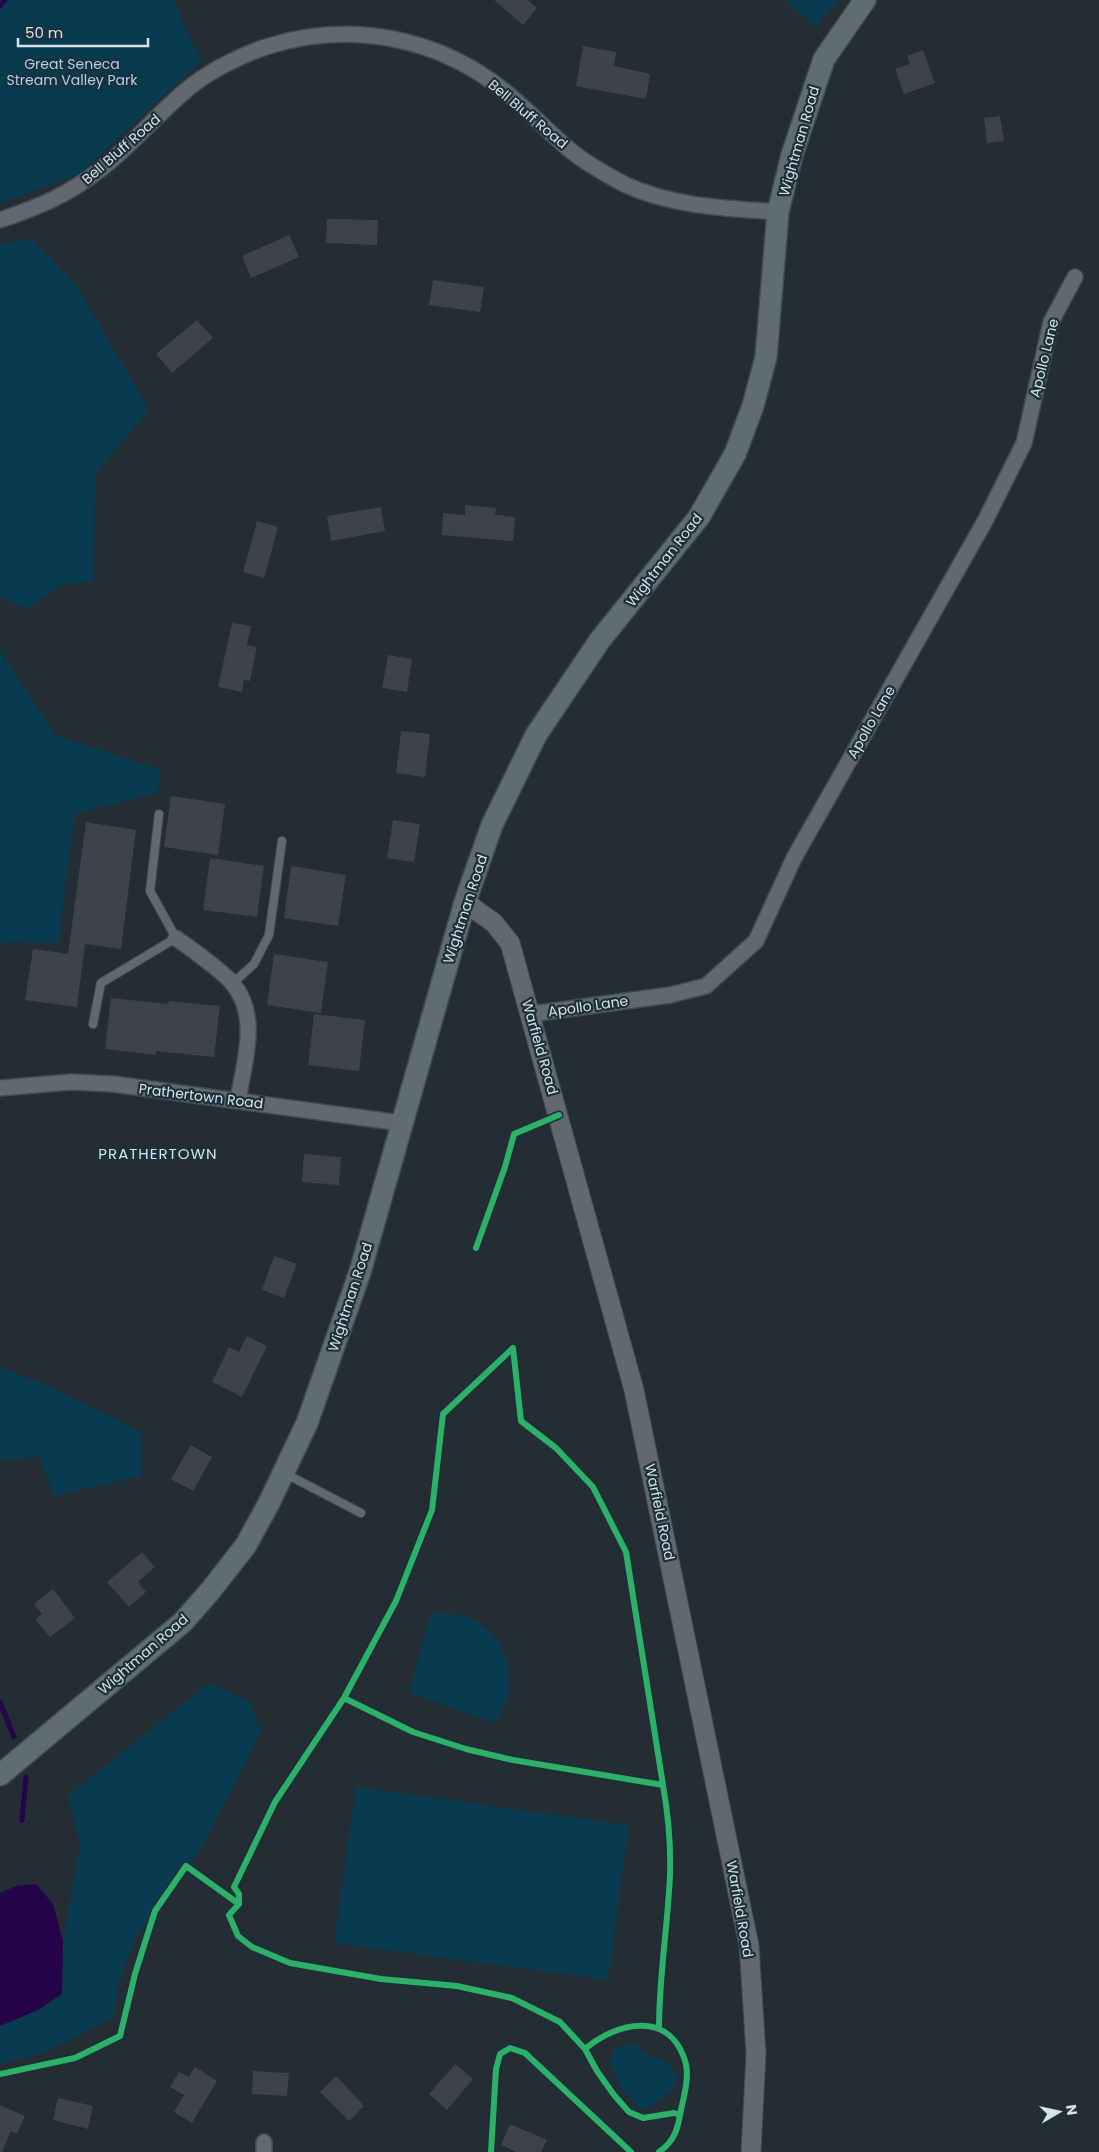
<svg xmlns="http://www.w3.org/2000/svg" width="1099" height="2152" font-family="Poppins,sans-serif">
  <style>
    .green { fill: #093b50 }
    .water { fill: #26044a }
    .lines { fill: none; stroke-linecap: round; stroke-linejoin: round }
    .stream { stroke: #26044a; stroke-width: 5 }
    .building { fill: #3d4349 }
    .service-casing { stroke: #414a4f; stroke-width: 10 }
    .minor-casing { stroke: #414a4f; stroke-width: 18 }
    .tertiary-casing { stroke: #414a4f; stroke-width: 21 }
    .secondary-casing { stroke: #414a4f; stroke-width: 24 }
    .service { stroke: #62696e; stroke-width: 8 }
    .minor { stroke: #62696e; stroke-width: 15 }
    .tertiary { stroke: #62696e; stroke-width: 19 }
    .secondary { stroke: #5f6c70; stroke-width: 21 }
    .cycleway-casing { stroke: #1d2f39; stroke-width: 9 }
    .cycleway { stroke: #2db169; stroke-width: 6 }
    .labels { text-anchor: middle; stroke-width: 4.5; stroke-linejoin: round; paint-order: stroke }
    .park-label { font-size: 14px; fill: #a6d4ef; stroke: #1d2f39 }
    .street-label { font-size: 14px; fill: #d6e1e8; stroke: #1d2f39 }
    .neighbourhood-label { font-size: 15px; letter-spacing: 1px; fill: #d6e1e8; stroke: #1d2f39 }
  </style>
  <rect width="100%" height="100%" fill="#232d33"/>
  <!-- green -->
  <path class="green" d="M0 0H173L201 61 79 174 0 203Z
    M785 0H838L815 27Z
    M31 238 78 288 149 410 95 474 94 581 61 585 27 609 0 597V244Z
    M0 649 55 735 161 770 157 793 75 814 58 943 7 942 0 945Z
    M0 1367 44 1384 142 1432 141 1476 54 1496 39 1457 0 1460Z
    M431 1613C445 1613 459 1613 472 1619 510 1638 523 1691 493 1723L409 1692Z
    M209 1683 249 1701 261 1732 201 1849 136 1937 119 1980 114 2017 44 2053 0 2064V2026L38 2010 62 1994 63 1941 80 1843 68 1796Z
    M356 1787 629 1825 608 1980 334 1943Z
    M633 2043C639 2046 641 2049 646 2053 660 2064 669 2054 677 2077 674 2097 661 2094 650 2108L640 2109 631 2097 622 2091 610 2062 612 2053 619 2047Z"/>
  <!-- water -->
  <path class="water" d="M36 1884 53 1904 63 1941 62 1994 38 2010 0 2026V1893L16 1886Z"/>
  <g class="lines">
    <!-- stream -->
    <path class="stream" d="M0 6 5 0
      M0 1702 14 1737
      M22 1820 26 1777"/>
  </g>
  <!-- building -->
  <path class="building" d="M494 0H528L537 8 523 25Z
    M583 46 616 52 614 66 650 74 646 99 576 86Z
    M923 50 935 83 904 94 895 69 910 64 907 56Z
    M1000 116 1004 141 987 143 984 118Z
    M327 219 378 220 377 245 326 243Z
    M289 235 299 257 251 278 242 256Z
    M433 280 484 287 480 312 429 305Z
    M197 320 213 338 172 373 156 354Z
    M465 505 496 508 495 515 515 517 513 541 442 535 443 513 465 515Z
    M381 507 385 531 331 541 327 516Z
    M257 521 278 527 264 578 243 572Z
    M232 623 251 626 247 645 257 647 250 681 244 680 242 692 218 687Z
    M388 655 412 659 407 692 382 688Z
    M401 731 430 734 425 777 396 773Z
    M171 796 225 804 218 855 164 847Z
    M393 820 420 824 414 862 387 858Z
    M86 822 136 830 121 949 85 944 77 1007 25 1000 33 949 68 954Z
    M210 858 264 866 257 917 203 910Z
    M291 866 346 875 338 926 284 918Z
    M274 954 328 962 321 1013 267 1005Z
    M111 998 168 1004 169 1001 220 1006 214 1057 156 1051V1055L105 1049Z
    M314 1014 365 1020 359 1071 308 1065Z
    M304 1154 341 1157 339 1185 302 1182Z
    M274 1256 297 1264 284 1298 262 1290Z
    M247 1336 267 1346 242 1397 212 1382 229 1347 239 1352Z
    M191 1445 212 1457 193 1491 171 1479Z
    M142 1552 155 1567 138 1582 146 1592 129 1607 107 1582Z
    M53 1589 75 1618 50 1637 35 1619 42 1614 34 1604Z
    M455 2064 473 2079 447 2110 429 2094Z
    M195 2067 217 2081 192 2123 174 2112 184 2095 170 2087 179 2072 189 2077Z
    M253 2071 289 2073 287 2096 252 2094Z
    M336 2076 364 2106 349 2121 320 2092Z
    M58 2098 93 2106 88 2129 53 2120Z
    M0 2105 25 2116 17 2134 11 2131 2 2152H0Z
    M510 2124 547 2140 541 2152H516L501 2145Z"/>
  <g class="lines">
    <defs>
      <path id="service" d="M233 983 254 964 269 935 282 841
        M93 1024 101 983 176 938 150 891 159 814
        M286 1474 361 1513"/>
      <path id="minor" d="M0 220C39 207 70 194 102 168 135 143 161 109 194 84 213 69 246 53 269 46 352 20 440 38 507 93 529 111 548 132 570 150 584 162 609 176 626 185 674 207 727 208 778 212
        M176 938C192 950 222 970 233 984 260 1017 244 1062 238 1100
        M531 1014 670 995 706 986 756 941 794 858 985 521 1024 443 1051 322 1075 277
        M0 1088 71 1082 113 1084 401 1123
        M264 2142V2152"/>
      <path id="tertiary" d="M465 902 494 923 510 943 634 1390 743 1917 749 1945 756 2054 751 2152"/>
      <path id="secondary" d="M0 1775 183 1622 211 1590 246 1545 269 1503 307 1423 360 1272 465 902 492 825 536 735 600 640 699 517 735 454 753 406 766 357 778 212 792 155 824 59 865 0"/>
    </defs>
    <!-- service casing -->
    <use href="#service" class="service-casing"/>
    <!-- minor casing -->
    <use href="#minor" class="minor-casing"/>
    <!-- tertiary casing -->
    <use href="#tertiary" class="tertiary-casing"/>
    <!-- secondary casing -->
    <use href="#secondary" class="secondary-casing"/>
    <!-- service -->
    <use href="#service" class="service"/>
    <!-- minor -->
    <use href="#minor" class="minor"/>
    <!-- tertiary -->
    <use href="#tertiary" class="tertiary"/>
    <!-- secondary -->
    <use href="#secondary" class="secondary"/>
    <defs>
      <path id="cycleway" d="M476 1248 505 1167 514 1134 559 1115
        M344 1698 396 1601 432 1510 443 1414 513 1348 521 1421 556 1448 593 1487 626 1552 663 1785
        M659 2028C659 1976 668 1925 670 1874 671 1844 668 1814 663 1785L513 1760 466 1749 413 1732 344 1698 275 1802 234 1887 239 1894V1904L229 1915 238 1936 252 1947 290 1963 381 1979 457 1986 512 1998 560 2022 585 2049 597 2071 614 2095 629 2112 643 2118 674 2113 680 2115
        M585 2049C619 2020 672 2011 686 2064 689 2078 684 2096 681 2110 678 2128 675 2141 659 2152
        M0 2074 75 2058 120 2036 135 1974 155 1911 186 1866 239 1904
        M491 2152 496 2069 500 2054 510 2048 525 2053 631 2152"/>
    </defs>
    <!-- cycleway casing -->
    <use href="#cycleway" class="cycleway-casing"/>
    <!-- cycleway -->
    <use href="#cycleway" class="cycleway"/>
  </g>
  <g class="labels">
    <!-- park labels -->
    <g class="park-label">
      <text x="72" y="69">Great Seneca<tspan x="72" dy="16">Stream Valley Park</tspan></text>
    </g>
    <!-- street labels -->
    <g class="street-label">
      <text transform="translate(528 114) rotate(40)" y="5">Bell Bluff Road</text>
      <text transform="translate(799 141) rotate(-74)" y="5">Wightman Road</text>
      <text transform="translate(121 149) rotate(-41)" y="5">Bell Bluff Road</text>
      <text transform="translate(1044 358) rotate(-76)" y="5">Apollo Lane</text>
      <text transform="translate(664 560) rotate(-52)" y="5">Wightman Road</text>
      <text transform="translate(871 722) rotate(-60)" y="5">Apollo Lane</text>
      <text transform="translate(465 909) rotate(-72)" y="5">Wightman Road</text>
      <text transform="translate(588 1006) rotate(-8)" y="5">Apollo Lane</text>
      <text transform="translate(540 1047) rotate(74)" y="5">Warfield Road</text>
      <text transform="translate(201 1096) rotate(7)" y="5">Prathertown Road</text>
      <text transform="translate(350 1297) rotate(-72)" y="5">Wightman Road</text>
      <text transform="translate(660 1512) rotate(78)" y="5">Warfield Road</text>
      <text transform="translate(143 1654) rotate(-41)" y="5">Wightman Road</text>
      <text transform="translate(740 1909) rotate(80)" y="5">Warfield Road</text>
    </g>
    <!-- neighbourhood labels -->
    <g class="neighbourhood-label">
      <text x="158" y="1159">PRATHERTOWN</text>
    </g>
  </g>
  <!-- north arrow -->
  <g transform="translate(1059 2112) rotate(81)" stroke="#1d2f39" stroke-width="4" paint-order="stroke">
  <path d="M0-4L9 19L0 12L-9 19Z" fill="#d6e1e8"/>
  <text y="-8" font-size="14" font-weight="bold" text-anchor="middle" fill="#d6e1e8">N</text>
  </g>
  <!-- scale -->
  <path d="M18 38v8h130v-8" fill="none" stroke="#d6e1e8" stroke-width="2.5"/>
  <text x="25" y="38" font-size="15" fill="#d6e1e8" stroke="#1d2f39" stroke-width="4" paint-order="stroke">50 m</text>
</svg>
